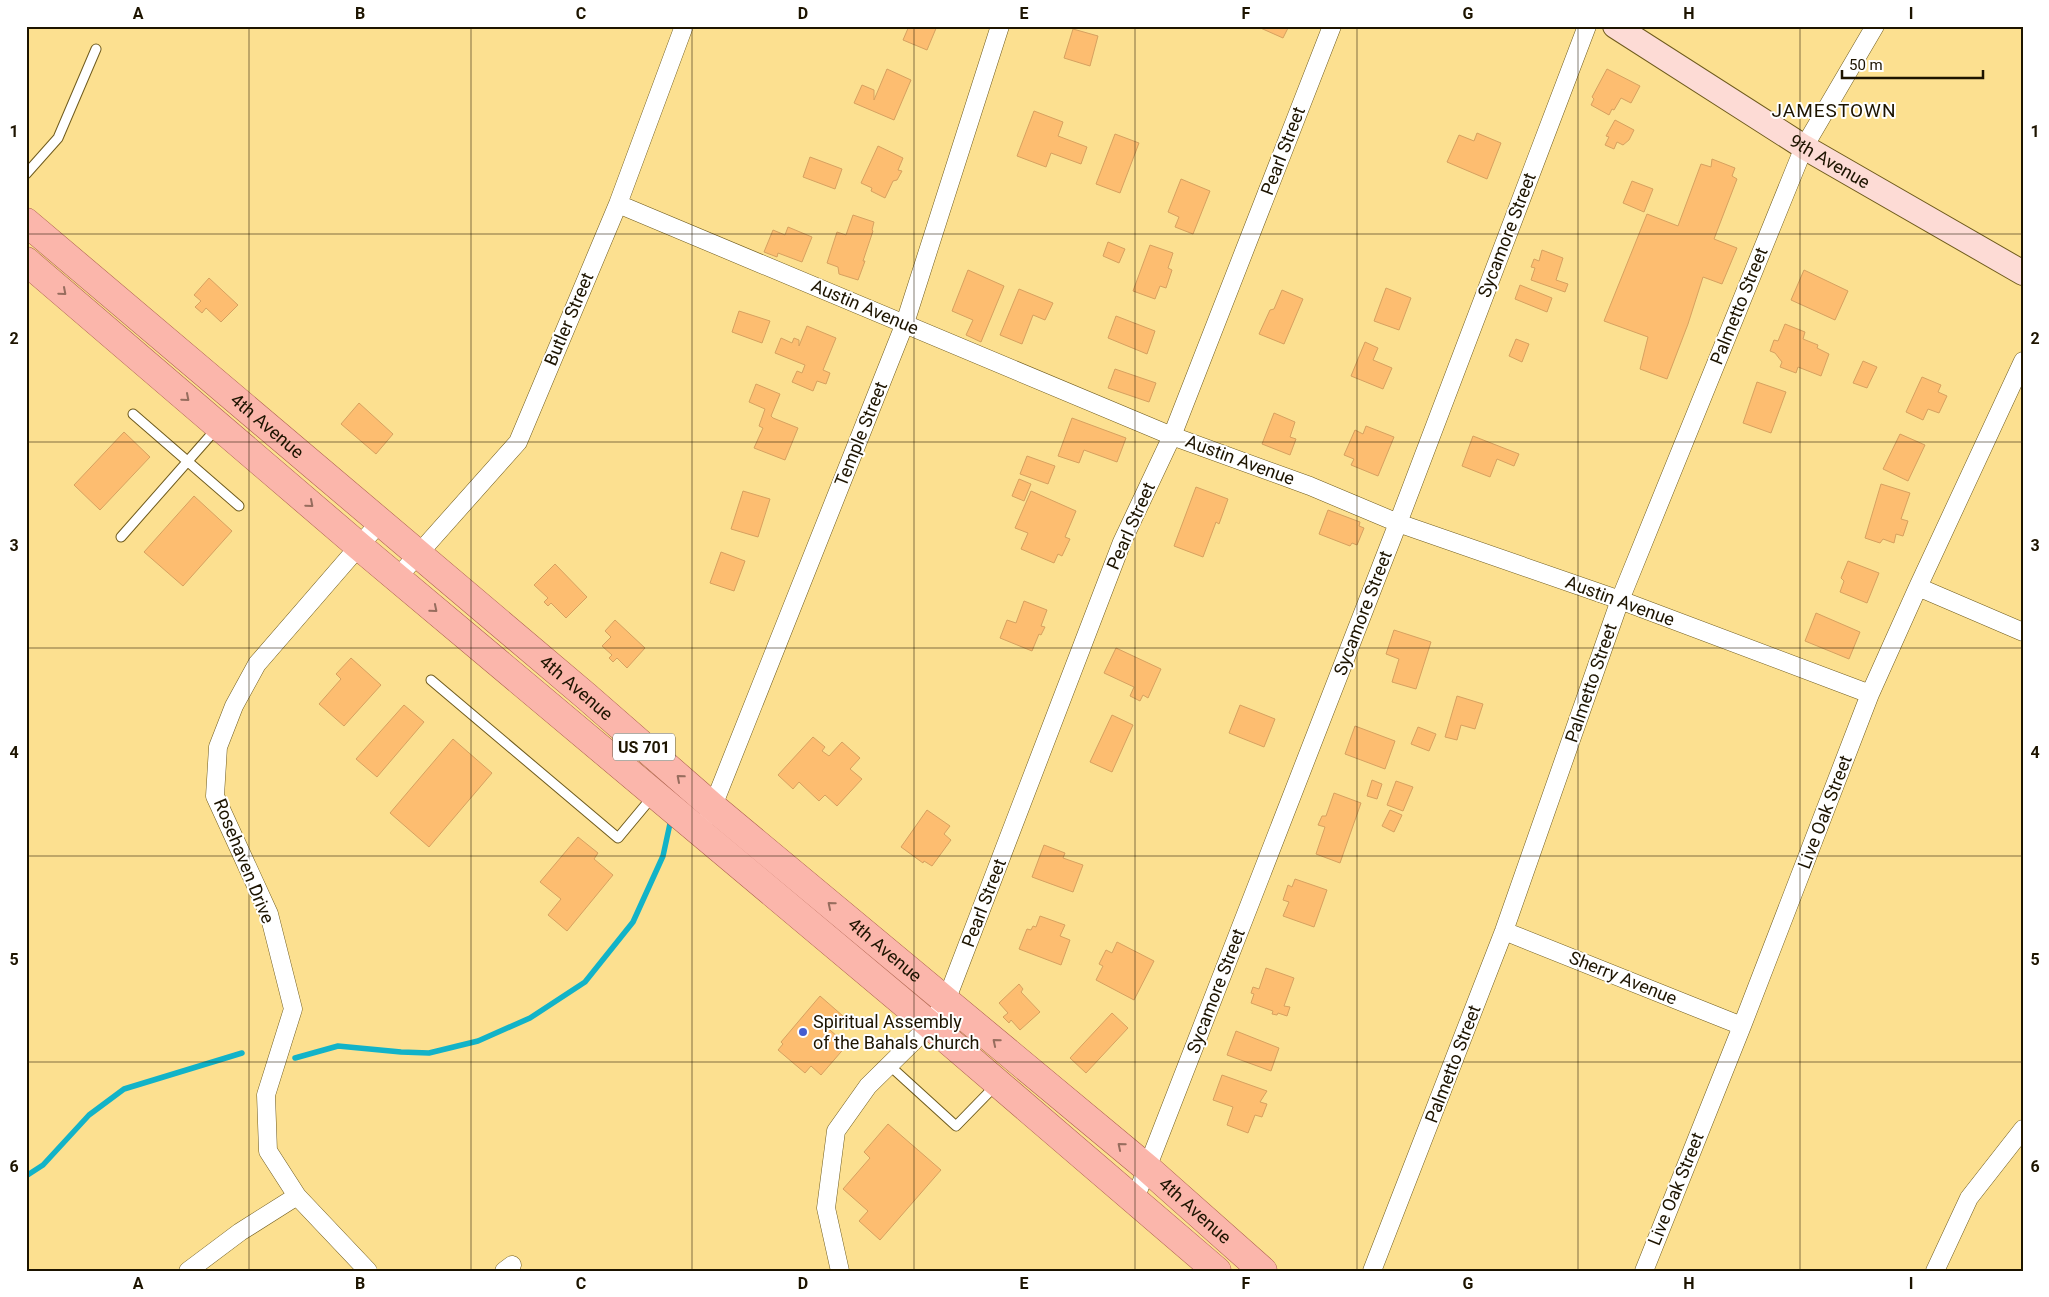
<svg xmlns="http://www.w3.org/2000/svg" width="2049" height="1297" font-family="Roboto,sans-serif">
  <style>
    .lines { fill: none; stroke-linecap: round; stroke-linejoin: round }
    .stream { stroke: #12b3c8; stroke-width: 5.5 }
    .building { fill: #fdbd70; stroke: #d6a160 }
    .lane-casing { stroke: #6f5b1d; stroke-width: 11 }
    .street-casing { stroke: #6f5b1d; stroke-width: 19 }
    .secondary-casing { stroke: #6f5b1d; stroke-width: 26 }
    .primary-casing { stroke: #ab5e4b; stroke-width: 29 }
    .lane { stroke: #fff; stroke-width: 9 }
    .street { stroke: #fff; stroke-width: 18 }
    .secondary { stroke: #fddbd5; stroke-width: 24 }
    .primary { stroke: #fbb6ab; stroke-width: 28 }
    .oneway { stroke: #976d5e }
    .grid { fill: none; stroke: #1d1400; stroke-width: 1; stroke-opacity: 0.55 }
    .poi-dot { fill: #455dd1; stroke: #fff; stroke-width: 2 }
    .labels { text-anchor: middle; stroke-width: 4; stroke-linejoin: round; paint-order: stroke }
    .shield { fill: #fff; stroke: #615a4c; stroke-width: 1 }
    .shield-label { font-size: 16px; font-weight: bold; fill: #1d1400 }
    .street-label { font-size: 18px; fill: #1d1400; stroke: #fff }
    .poi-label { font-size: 18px; fill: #1d1400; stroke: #fff; text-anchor: start }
    .neighbourhood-label { font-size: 19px; letter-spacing: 1px; fill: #1d1400; stroke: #fff }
    .neatline { fill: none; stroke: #1d1400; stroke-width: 2 }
    .grid-label { font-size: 16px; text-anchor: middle; font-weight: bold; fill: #1d1400 }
  </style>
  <rect width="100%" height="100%" fill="#fce090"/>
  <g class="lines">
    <!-- stream -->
    <path class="stream" d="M295 1058 338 1046 401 1052 429 1053 478 1041 530 1018 585 982 633 922 663 856 671 819
      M26 1176 43 1165 89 1115 124 1089 242 1053"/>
  </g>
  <!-- building -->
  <path class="building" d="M909 26H937L927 50 903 40Z
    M1256 26H1289L1283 38Z
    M1073 29 1098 36 1090 66 1064 58Z
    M887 69 911 80 894 120 854 103 862 85 874 90V100Z
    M1607 69 1640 86 1631 103 1621 98 1614 110 1612 109 1609 115 1591 105 1594 99 1592 97Z
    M1034 111 1063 122 1058 136 1087 147 1081 164 1051 153 1046 167 1017 156Z
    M1615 120 1634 130 1629 140 1623 145 1617 142 1614 149 1605 145 1609 137 1606 136Z
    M1477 133 1501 143 1487 179 1447 162 1459 135 1474 141Z
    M1115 134 1139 143 1120 193 1096 184Z
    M878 146 903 158 898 170 902 171 897 180 893 181 885 198 871 191 872 188 861 183Z
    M810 157 842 169 835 189 803 177Z
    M1712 159 1735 168 1732 176 1737 179 1714 239 1737 248 1722 284 1703 277 1688 324 1667 379 1640 369 1648 337 1604 321 1647 214 1678 226 1701 164 1711 167Z
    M1181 179 1210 191 1193 234 1175 227 1179 217 1168 212Z
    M1632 181 1653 189 1644 212 1623 203Z
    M853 215 874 222 872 230 873 231 863 261H865L858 280 839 274 838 267 827 263 837 232 846 235Z
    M788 227 812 237 802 262 778 253 777 257 764 252 773 230 785 235Z
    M1108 242 1125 249 1119 263 1103 256Z
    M1150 245 1173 253 1168 268 1172 270 1166 288 1160 286 1155 299 1133 291Z
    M1542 250 1563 258 1556 280 1568 284 1565 292 1531 280 1535 268 1531 267 1534 259 1539 261Z
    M968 270 1004 286 981 342 966 335 973 320 952 311Z
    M1804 270 1848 291 1835 320 1791 300Z
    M209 278 238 305 221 322 206 308 202 313 195 307 201 301 194 295Z
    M1520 285 1552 298 1547 312 1515 299Z
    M1386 288 1411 298 1399 330 1374 321Z
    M1019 289 1053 303 1045 320 1033 315 1022 344 1000 335Z
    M1282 290 1303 299 1284 344 1259 334 1270 310 1274 309Z
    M739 311 770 321 762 343 732 332Z
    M1116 316 1155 331 1147 354 1108 338Z
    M1785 324 1805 332 1803 339 1818 345 1817 348 1829 354 1821 376 1798 367 1796 373 1780 367 1782 362 1775 353 1770 351 1774 340 1778 341Z
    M807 326 836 338 823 370 830 373 826 384 817 381 813 391 792 382 797 371 802 373 805 365 775 353 781 338 792 343 794 338 799 340V346Z
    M1516 339 1529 344 1522 362 1509 356Z
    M1365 342 1378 348 1373 360 1392 368 1383 389 1351 376Z
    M1863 361 1877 367 1867 388 1853 383Z
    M1115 369 1156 383 1149 402 1108 388Z
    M1922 377 1941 385 1938 392 1947 396 1939 413 1928 409 1923 420 1906 412Z
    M1757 382 1786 392 1771 433 1743 423Z
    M756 384 780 394 771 416 773 418 798 428 785 460 754 448 763 428 759 426 765 409 749 402Z
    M359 403 393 434 376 454 341 424Z
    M1274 413 1295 422 1290 437 1296 439 1290 455 1262 444Z
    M1072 418 1126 438 1117 462 1084 450 1079 463 1058 456Z
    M1366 426 1394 437 1378 476 1351 465 1354 459 1344 455 1355 430 1363 434Z
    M124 432 150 457 100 510 74 485Z
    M1900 434 1925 445 1908 481 1883 469Z
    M1473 436 1519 454 1514 466 1497 459 1490 477 1462 466Z
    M1027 456 1055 466 1048 484 1020 474Z
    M1019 479 1031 484 1024 501 1012 496Z
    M1881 484 1910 493 1901 519 1908 521 1903 536 1896 534 1894 543 1883 539 1880 543 1865 538Z
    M1196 487 1228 499 1219 524 1216 522 1203 557 1174 546Z
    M743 491 770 499 758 537 731 529Z
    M1031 491 1076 511 1065 537 1070 539 1062 556 1058 554 1054 563 1021 549 1028 533 1015 528Z
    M194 496 232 531 183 586 144 552Z
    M1328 510 1360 522 1359 526 1364 528 1357 545 1352 543 1350 546 1319 534Z
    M721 552 745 561 734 591 710 583Z
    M1848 561 1879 573 1867 603 1840 592 1844 581 1841 578Z
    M555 564 587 597 566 618 551 603 548 606 544 602 548 598 534 585Z
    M1024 601 1047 610 1041 626 1045 627 1041 635 1039 634 1032 651 1000 638 1007 620 1016 623Z
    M1816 613 1860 632 1849 659 1805 641Z
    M615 620 645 648 627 668 617 658 613 662 609 658 612 655 602 646 611 637 605 631Z
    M1394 630 1431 642 1416 689 1392 682 1399 659 1386 654Z
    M1116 648 1161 669 1148 698 1143 695 1140 701 1130 696 1134 687 1104 673Z
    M351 658 381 685 344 726 319 704 341 679 336 674Z
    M1457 696 1483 704 1475 729 1461 725 1457 740 1445 737Z
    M404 705 424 722 377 777 356 759Z
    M1240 705 1275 719 1264 747 1229 733Z
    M1112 715 1133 725 1112 772 1090 762Z
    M1355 726 1395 741 1385 769 1345 754Z
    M1418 727 1436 734 1429 751 1411 744Z
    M813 737 825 747 822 751 829 756 842 742 860 758 850 769 862 779 837 806 825 795 819 801 799 782 793 789 778 775Z
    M453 739 492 773 429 847 390 813Z
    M1372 780 1382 784 1377 799 1367 796Z
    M1396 781 1413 787 1403 811 1387 805Z
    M1334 793 1361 803 1340 863 1316 854 1325 827 1318 825 1322 816H1326Z
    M927 810 950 826 944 834 951 840 932 866 924 861 923 863 901 847Z
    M1390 810 1402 815 1394 832 1382 826Z
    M578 837 598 853 594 859 613 875 567 931 548 915 561 899 540 882Z
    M1044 845 1065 853 1063 858 1083 865 1073 892 1032 877Z
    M1295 879 1327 890 1314 927 1283 916 1289 902 1283 900 1288 885 1292 887Z
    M1040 916 1065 925 1060 936 1070 940 1061 965 1019 949 1027 929 1031 930 1033 926 1036 927Z
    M1117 942 1154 961 1134 1000 1096 980 1103 966 1099 964 1106 950 1112 953Z
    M1266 968 1294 978 1284 1006 1290 1007 1287 1016 1278 1013 1277 1015 1272 1014 1273 1011 1251 1003 1254 994 1251 993 1253 987 1259 989Z
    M1019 984 1023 989 1021 992 1040 1012 1020 1030 1011 1020 1009 1023 1003 1017 1008 1013 999 1003Z
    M820 996 843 1016 830 1030 847 1045 821 1075 811 1066 805 1073 778 1050 783 1044 781 1042Z
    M1112 1013 1128 1028 1086 1073 1070 1058Z
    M1236 1031 1279 1048 1271 1071 1227 1055Z
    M1222 1075 1267 1091 1260 1102 1267 1104 1262 1117 1255 1115 1248 1133 1227 1125 1233 1107 1213 1100Z
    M888 1124 941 1170 880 1240 859 1221 868 1211 843 1189 870 1158 864 1152Z"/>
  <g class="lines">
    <defs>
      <path id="lane" d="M26 174 58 138 96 49
        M133 414 239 506
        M121 537 217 428
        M431 680 618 838 653 796
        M889 1065 956 1126 996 1085"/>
      <path id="street" d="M618 204 1172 436 1310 486 1398 523 1620 600 1870 694
        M397 578 518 442 618 204 684 26
        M1918 587 2023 632
        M709 816 905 323 1000 26
        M1504 931 1742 1026
        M1135 1199 1398 523 1587 26
        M188 1271 240 1232 297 1196
        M368 1271 297 1196 268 1151 266 1095 293 1009 269 914 215 796 218 747 234 706 257 664 380 522
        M504 1271 512 1265
        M840 1271 826 1208 836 1131 868 1086 930 1025 946 1001 1122 542 1172 436 1332 26
        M1372 1271 1504 931 1620 600 1804 147 1875 26
        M1644 1271 1742 1026 1870 694 1918 587 2023 361
        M1935 1271 1969 1198 2023 1129"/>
      <g id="secondary">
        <path id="s1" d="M1615 26 1804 147 2023 273"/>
      </g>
      <g id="primary">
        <path id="s2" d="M26 222 586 696 713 807 1147 1168 1263 1271"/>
        <path d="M26 261 360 547 930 1025 1217 1271"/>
      </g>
    </defs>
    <!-- lane casing -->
    <use href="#lane" class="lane-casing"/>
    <!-- street casing -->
    <use href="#street" class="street-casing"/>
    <!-- secondary casing -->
    <use href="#secondary" class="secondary-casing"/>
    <!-- primary casing -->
    <use href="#primary" class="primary-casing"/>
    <!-- lane -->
    <use href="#lane" class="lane"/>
    <!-- street -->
    <use href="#street" class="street"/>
    <!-- secondary -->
    <use href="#secondary" class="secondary"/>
    <!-- primary -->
    <use href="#primary" class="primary"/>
  </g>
  <!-- one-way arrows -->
  <defs><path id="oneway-chevron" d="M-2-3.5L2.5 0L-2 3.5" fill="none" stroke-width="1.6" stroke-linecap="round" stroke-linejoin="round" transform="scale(1.25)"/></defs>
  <g class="oneway">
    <use href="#oneway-chevron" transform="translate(63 292) rotate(41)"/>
    <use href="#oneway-chevron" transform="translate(186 398) rotate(41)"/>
    <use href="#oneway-chevron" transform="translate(310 504) rotate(41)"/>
    <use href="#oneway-chevron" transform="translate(434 609) rotate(40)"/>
    <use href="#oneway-chevron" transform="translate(680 778) rotate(-139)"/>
    <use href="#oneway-chevron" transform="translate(831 905) rotate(-140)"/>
    <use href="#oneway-chevron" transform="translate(996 1042) rotate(-140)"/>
    <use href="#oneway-chevron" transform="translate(1121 1146) rotate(-140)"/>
  </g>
  <!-- grid -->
  <path class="grid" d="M249 26V1271M471 26V1271M692 26V1271M914 26V1271M1135 26V1271M1357 26V1271M1578 26V1271M1800 26V1271M26 234H2023M26 442H2023M26 648H2023M26 856H2023M26 1062H2023"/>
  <!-- markers -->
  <circle class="poi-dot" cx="803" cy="1032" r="5"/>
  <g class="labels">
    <!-- shield labels -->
    <rect class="shield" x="613" y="733.5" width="62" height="27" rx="4"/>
    <g class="shield-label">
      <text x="644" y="753">US 701</text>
    </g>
    <!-- street labels -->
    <g class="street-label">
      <text transform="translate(1283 151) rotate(-69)" y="6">Pearl Street</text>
      <text dy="6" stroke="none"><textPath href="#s1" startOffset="254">9th Avenue</textPath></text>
      <text transform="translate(1507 235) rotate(-69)" y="6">Sycamore Street</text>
      <text transform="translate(1739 306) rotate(-68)" y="6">Palmetto Street</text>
      <text transform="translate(865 307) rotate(23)" y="6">Austin Avenue</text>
      <text transform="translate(569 319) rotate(-67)" y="6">Butler Street</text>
      <text dy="6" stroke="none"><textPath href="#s2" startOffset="316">4th Avenue</textPath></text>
      <text transform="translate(861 434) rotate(-68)" y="6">Temple Street</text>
      <text transform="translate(1240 460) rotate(20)" y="6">Austin Avenue</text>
      <text transform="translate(1131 526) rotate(-66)" y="6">Pearl Street</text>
      <text transform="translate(1620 601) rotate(20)" y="6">Austin Avenue</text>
      <text transform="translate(1363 613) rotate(-69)" y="6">Sycamore Street</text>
      <text transform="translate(1591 683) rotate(-71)" y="6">Palmetto Street</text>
      <text dy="6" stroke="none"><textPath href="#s2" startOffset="721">4th Avenue</textPath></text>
      <text transform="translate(1825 812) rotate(-69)" y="6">Live Oak Street</text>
      <text transform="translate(244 861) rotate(68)" y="6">Rosehaven Drive</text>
      <text transform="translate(984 903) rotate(-69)" y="6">Pearl Street</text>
      <text dy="6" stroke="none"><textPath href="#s2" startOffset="1126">4th Avenue</textPath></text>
      <text transform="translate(1623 978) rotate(22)" y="6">Sherry Avenue</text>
      <text transform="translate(1216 991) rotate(-69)" y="6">Sycamore Street</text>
      <text transform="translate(1453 1064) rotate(-69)" y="6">Palmetto Street</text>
      <text transform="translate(1676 1189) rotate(-68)" y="6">Live Oak Street</text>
      <text dy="6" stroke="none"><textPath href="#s2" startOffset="1531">4th Avenue</textPath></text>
    </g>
    <!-- poi labels -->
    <g class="poi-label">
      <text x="813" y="1028">Spiritual Assembly<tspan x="813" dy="21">of the Bahals Church</tspan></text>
    </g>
    <!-- neighbourhood labels -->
    <g class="neighbourhood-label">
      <text x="1834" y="117">JAMESTOWN</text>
    </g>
  </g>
  <!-- border -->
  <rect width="2049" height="1297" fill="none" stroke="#ffffff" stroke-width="55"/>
  <!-- scale -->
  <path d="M1842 70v8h141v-8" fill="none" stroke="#1d1400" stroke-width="2.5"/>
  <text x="1849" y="70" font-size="15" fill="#1d1400" stroke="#ffffff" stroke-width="4" paint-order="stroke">50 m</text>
  <rect x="28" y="28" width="1994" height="1242" class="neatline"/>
  <g class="grid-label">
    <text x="138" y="19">A</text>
    <text x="360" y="19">B</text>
    <text x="581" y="19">C</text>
    <text x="803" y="19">D</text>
    <text x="1024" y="19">E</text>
    <text x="1246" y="19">F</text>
    <text x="1468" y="19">G</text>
    <text x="1689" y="19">H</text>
    <text x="1911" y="19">I</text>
    <text x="14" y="137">1</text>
    <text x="2035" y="137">1</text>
    <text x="14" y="344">2</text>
    <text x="2035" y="344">2</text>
    <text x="14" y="551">3</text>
    <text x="2035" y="551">3</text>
    <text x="14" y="758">4</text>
    <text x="2035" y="758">4</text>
    <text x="14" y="965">5</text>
    <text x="2035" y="965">5</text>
    <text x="14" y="1172">6</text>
    <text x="2035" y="1172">6</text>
    <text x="138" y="1289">A</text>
    <text x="360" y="1289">B</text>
    <text x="581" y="1289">C</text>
    <text x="803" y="1289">D</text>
    <text x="1024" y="1289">E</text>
    <text x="1246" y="1289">F</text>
    <text x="1468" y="1289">G</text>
    <text x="1689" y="1289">H</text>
    <text x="1911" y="1289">I</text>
  </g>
</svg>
